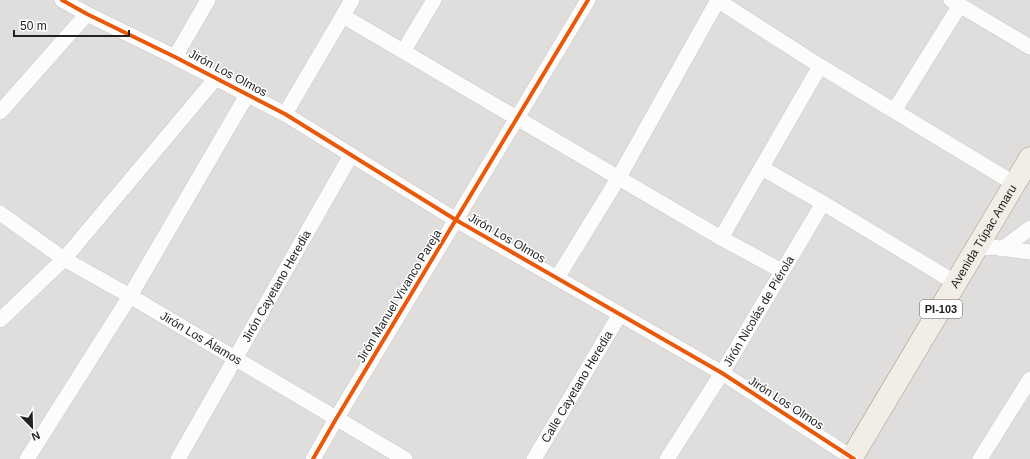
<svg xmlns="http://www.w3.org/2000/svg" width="1030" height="459" font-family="Arial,sans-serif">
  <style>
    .residential { fill: #dfdedc }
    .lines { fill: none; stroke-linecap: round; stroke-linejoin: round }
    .street-casing { stroke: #c9c8c7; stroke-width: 16 }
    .primary-casing { stroke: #a79c86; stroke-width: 23 }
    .street { stroke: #fdfcfc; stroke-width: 15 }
    .primary { stroke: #f3ede7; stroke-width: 22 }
    .cycleway-casing { stroke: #fff; stroke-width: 6 }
    .cycleway { stroke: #e8590c; stroke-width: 4 }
    .labels { text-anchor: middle; stroke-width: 3; stroke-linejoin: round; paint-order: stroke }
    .shield { fill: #fff; stroke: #646464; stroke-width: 1 }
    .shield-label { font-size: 11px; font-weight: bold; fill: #222 }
    .street-label { font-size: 12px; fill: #222; stroke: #fff }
  </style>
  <rect width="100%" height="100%" fill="#f0eeeb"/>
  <!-- residential -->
  <path class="residential" d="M0 0H1030V459H0Z"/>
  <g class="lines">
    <defs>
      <g id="street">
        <path d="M62 0 87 14 175 57 285 114 456 220 722 373 854 459"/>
        <path d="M717 0 820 66 1015 184"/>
        <path d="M951 0 1030 47"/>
        <path d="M343 16 721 238 782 271"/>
        <path d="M404 50 434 0"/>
        <path d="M175 57 208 0"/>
        <path d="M894 111 960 5"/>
        <path d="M0 112 87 14"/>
        <path d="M285 114 352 0"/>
        <path d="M762 168 823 203 956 283"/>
        <path id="s1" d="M0 213 64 259 130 296 405 459"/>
        <path d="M721 238 820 66"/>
        <path d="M977 249 992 247 1030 252"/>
        <path d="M1002 249 1030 228"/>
        <path d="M557 278 619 177 718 0"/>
        <path d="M0 320 64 259 216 78"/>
        <path d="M27 459 130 296 247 95"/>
        <path id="s2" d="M178 459 351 155"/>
        <path d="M313 459 336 419 588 0"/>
        <path id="s3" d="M534 459 620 314"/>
        <path id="s4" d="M667 459 722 373 823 203"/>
        <path d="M980 459 1030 379"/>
      </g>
      <g id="primary">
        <path id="s5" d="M851 459 1030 158"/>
      </g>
    </defs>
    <!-- street casing -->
    <use href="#street" class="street-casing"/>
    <!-- primary casing -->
    <use href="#primary" class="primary-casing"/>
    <!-- street -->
    <use href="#street" class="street"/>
    <!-- primary -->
    <use href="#primary" class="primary"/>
    <defs>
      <path id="cycleway" d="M62 0 87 14 175 57 285 114 456 220 722 373 854 459
        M313 459 336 419 588 0"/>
    </defs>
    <!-- cycleway casing -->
    <use href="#cycleway" class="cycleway-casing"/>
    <!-- cycleway -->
    <use href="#cycleway" class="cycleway"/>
  </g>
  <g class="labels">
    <!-- shield labels -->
    <rect class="shield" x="920" y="300" width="42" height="18" rx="3"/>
    <g class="shield-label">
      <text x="941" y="313">PI-103</text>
    </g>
    <!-- street labels -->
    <g class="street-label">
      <text transform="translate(228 73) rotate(28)" y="4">Jirón Los Olmos</text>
      <text dy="4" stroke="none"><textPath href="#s5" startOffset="259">Avenida Túpac Amaru</textPath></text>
      <text transform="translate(507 238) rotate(30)" y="4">Jirón Los Olmos</text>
      <text dy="4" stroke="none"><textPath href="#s2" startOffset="199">Jirón Cayetano Heredia</textPath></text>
      <text transform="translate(399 296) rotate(-59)" y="4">Jirón Manuel Vivanco Pareja</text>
      <text dy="4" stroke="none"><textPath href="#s4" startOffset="174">Jirón Nicolás de Piérola</textPath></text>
      <text dy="4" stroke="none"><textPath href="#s1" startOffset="237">Jirón Los Álamos</textPath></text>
      <text dy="4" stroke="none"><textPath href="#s3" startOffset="84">Calle Cayetano Heredia</textPath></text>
      <text transform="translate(786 403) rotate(33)" y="4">Jirón Los Olmos</text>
    </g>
  </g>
  <!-- north arrow -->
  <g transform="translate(32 427) rotate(157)" stroke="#ffffff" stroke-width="3" paint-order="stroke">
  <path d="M0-3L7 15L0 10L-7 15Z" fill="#222222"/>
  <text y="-6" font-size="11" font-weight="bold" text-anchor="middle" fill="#222222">N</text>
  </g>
  <!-- scale -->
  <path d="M14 30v6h115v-6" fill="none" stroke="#222222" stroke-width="2"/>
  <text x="20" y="30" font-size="12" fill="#222222" stroke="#ffffff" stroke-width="3" paint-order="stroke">50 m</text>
</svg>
